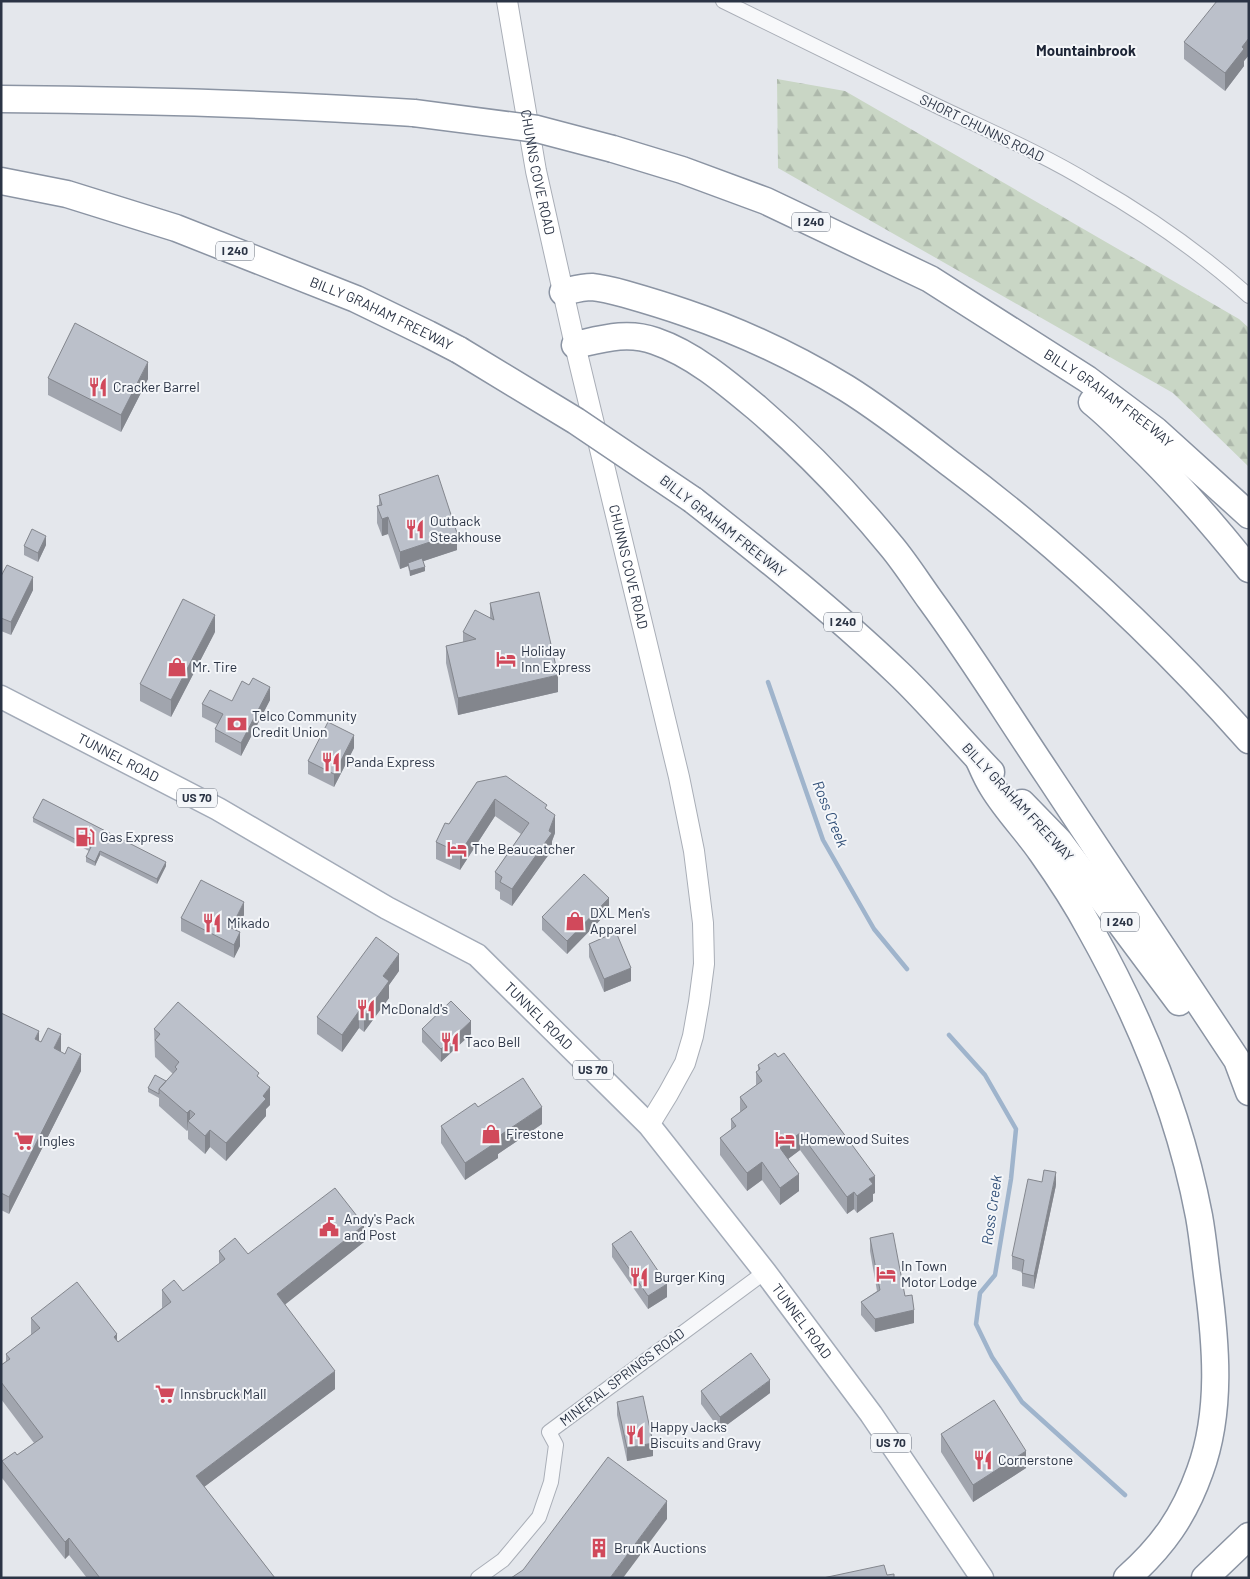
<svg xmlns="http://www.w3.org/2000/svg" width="1250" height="1579" font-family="Barlow,sans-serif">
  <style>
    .forest { fill: url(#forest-firs) }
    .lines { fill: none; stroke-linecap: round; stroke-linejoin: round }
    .stream { stroke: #9fb4cc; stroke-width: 4.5 }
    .street-casing { stroke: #a9aeb7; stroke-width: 16 }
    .secondary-casing { stroke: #a9aeb7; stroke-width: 22 }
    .primary-casing { stroke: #a3abb8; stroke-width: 25 }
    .highway-casing { stroke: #8b94a3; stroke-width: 29 }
    .street { stroke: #f7f8fa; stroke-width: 14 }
    .secondary { stroke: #fff; stroke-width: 20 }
    .primary { stroke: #fff; stroke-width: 22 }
    .highway { stroke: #fff; stroke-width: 26 }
    .highway-bridge-casing { stroke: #8b94a3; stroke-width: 29; stroke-linecap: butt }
    .highway-bridge { stroke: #fff; stroke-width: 26 }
    .wall { fill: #a1a5ae }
    .shaded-wall { fill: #83868d }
    .building { fill: #bbc0ca; stroke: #83868d }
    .labels { text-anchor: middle; stroke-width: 4; stroke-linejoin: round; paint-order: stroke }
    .shield { fill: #f4f6f9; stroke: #676e7b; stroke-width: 1 }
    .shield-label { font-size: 12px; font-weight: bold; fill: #2b3445 }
    .street-label { font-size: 14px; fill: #2b3445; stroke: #f4f6f9 }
    .poi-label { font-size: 14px; fill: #2b3445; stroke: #f4f6f9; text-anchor: start }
    .neighbourhood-label { font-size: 15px; font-weight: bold; fill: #1d2536; stroke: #f4f6f9 }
    .water-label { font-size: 15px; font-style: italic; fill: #34527a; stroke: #f4f6f9 }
  </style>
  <defs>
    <pattern id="forest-firs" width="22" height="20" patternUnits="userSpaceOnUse" patternTransform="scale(1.25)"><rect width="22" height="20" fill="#c9d6c5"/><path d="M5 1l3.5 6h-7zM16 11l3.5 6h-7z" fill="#adb8ab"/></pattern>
  </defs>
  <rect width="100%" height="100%" fill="#e4e7ec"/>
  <!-- forest -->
  <path class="forest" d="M777 79 845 91 1239 319 1249 328V467L1173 393 778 168Z"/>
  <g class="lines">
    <!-- stream -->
    <path class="stream" d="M768 682 823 840 874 929 907 969
      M949 1035 985 1075 1016 1129 1011 1179 995 1275 980 1293 976 1324 992 1357 1022 1402 1125 1495"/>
    <defs>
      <path id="street" d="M723 1C795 36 866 71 937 106 989 131 1043 154 1092 184 1148 216 1201 253 1249 296
        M478 1578 503 1560 539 1517 551 1482 556 1445 549 1432 765 1272"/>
      <g id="secondary">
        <path id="s1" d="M507 1 536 171 575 345 679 777 694 851 703 923 704 964 699 1002 693 1036 685 1063 668 1094 649 1125"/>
      </g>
      <g id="primary">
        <path id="s2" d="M1 697 218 809 387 908 477 955 649 1125 765 1272 871 1414 982 1578"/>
      </g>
      <g id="highway">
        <path d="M1 99C139 100 277 104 414 113"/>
        <path id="s3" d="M613 149 682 170 766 201 930 279 1087 379 1155 430 1249 515"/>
        <path id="s4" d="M1 181 67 194 176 228 356 299 428 334 459 350"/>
        <path d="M563 292C572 290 582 287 592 287 603 288 614 291 625 294 646 300 666 306 686 313 742 332 795 357 846 388 883 411 917 438 952 465 1060 546 1159 639 1249 740"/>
        <path d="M575 345C602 339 627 331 655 341 693 354 726 382 757 408 806 450 851 497 892 547 906 564 918 583 931 601 972 657 1009 717 1048 775 1111 870 1174 965 1237 1060L1249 1092"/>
        <path d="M1092 402C1107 414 1121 428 1134 441 1176 481 1213 524 1249 569"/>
        <path d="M693 500C763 555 833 611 897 672 930 703 959 739 991 772"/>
        <path d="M979 760C983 769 987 779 993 788 1007 811 1027 831 1042 853 1059 877 1076 903 1090 929 1140 1018 1180 1116 1199 1216 1203 1238 1205 1261 1208 1283 1216 1344 1222 1411 1200 1471 1184 1516 1163 1546 1127 1578"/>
        <path d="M1022 803 1059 841 1179 1002"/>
        <path d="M1205 1578 1249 1536"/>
      </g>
    </defs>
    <!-- street casing -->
    <use href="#street" class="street-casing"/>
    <!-- secondary casing -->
    <use href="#secondary" class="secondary-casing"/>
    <!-- primary casing -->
    <use href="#primary" class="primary-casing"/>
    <!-- highway casing -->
    <use href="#highway" class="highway-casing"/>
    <!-- street -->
    <use href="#street" class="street"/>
    <!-- secondary -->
    <use href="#secondary" class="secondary"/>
    <!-- primary -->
    <use href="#primary" class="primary"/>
    <!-- highway -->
    <use href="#highway" class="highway"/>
    <defs>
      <path id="highway-bridge" d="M414 113 537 129 613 149
        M459 350 576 421 693 500"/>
    </defs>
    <!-- highway-bridge casing -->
    <use href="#highway-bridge" class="highway-bridge-casing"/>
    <!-- highway-bridge -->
    <use href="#highway-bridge" class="highway-bridge"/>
  </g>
  <!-- wall -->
  <path class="wall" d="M1249 1V55L1244 61V66L1225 91 1184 59V42Z
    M48 378 148 379 121 432 48 395Z
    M379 495 457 550 423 561 425 571 410 576 408 566 400 569 388 534 382 536 377 523V506H379Z
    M46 545 38 562 24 555V546Z
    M1 576 33 590 11 635 1 631Z
    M490 603 558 692 458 715 446 663V646L463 642V632L490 618Z
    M215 632 171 717 140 701V684Z
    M270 700 241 756 215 742V729L218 725 202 717V704L232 701Z
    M354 748 334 787 308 774V761Z
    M477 782 547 810 555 833 552 841V850L512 906 500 899V892L495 889V872L521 834 495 816 460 870 436 859V842L449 824Z
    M33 818 166 866 157 884 100 855 95 866 86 862V857L89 851 33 822Z
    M609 911 567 954 542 930V917Z
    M244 915 236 930 240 946 234 958 181 931V918Z
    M589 944 631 981 604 992 589 957Z
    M399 971 389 985V998L364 1032 359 1028 342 1052 317 1034V1017Z
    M1 1013 39 1042 61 1051V1052L81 1071 9 1214 1 1210Z
    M154 1029 259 1077 270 1105 266 1109V1116L226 1161 210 1147 205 1154 188 1139V1130L187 1131 159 1106V1098L148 1092V1088L166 1081 173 1074 155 1057Z
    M422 1029 471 1034 441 1062 422 1042Z
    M758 1065 875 1193 873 1194V1201L857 1213 854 1209 847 1214 800 1150 788 1159 799 1191 780 1205 762 1180 747 1191 720 1155V1138L731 1130V1119L740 1112V1097L756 1086V1072L758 1071Z
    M478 1107 542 1124 498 1154V1158L465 1180 441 1143V1126Z
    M1056 1185 1034 1289 1022 1286V1272L1012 1269V1256Z
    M870 1238 905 1296 914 1323 875 1332 861 1315V1302L877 1291 870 1251Z
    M364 1242 285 1304 335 1389 204 1487 275 1578H87L69 1555 65 1559 2 1478V1461L17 1455 34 1443 1 1399V1382L6 1361V1354L31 1335V1318L117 1341 118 1342 162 1308V1290L183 1291 219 1264V1251L248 1254Z
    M612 1244 667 1297 648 1309 612 1257Z
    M701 1391 770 1393 720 1430 701 1404Z
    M617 1402 653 1456 627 1461 617 1415Z
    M941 1434 1026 1468 973 1502 941 1452Z"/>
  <!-- shaded-wall -->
  <path class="shaded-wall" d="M1249 33V55L1244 61V66L1225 91V73L1242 47Z
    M148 362V379L121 432V415Z
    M388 517V534L382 536V519Z
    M457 533V550L409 566 408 563V566L400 569V552Z
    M46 536V545L38 562V553Z
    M425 567V571L410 576V571Z
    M33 577V590L11 635V622Z
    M215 615V632L171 717V700Z
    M558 675V692L458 715V698Z
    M270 687V700L241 756V743Z
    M354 735V748L334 787V774Z
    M495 799V816L460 870V853Z
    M555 815V833L552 841V850L512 906V889L549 831Z
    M100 851V855L95 866V862Z
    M166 862V866L157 884V879Z
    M609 898V911L567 954V941Z
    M244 902V915L231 941V928Z
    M240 932V946L234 958V945Z
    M399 954V971L389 985V998L364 1032V1015L383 976Z
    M631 968V981L604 992V979Z
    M359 1011V1028L342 1052V1035Z
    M471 1021V1034L441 1062V1049Z
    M39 1031V1048L35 1039Z
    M61 1034V1051L54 1066V1048Z
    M81 1054V1071L9 1214V1197Z
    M270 1087V1105L266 1109V1116L226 1161V1143L263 1096Z
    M542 1107V1124L498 1154V1158L465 1180V1163L496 1138Z
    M190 1110V1124L188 1121 187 1131V1113Z
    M210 1130V1147L205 1154V1136Z
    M800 1133V1150L780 1165V1148Z
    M762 1162V1180L747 1191V1173Z
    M1056 1172V1185L1034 1289V1276Z
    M799 1174V1191L780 1205V1188Z
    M875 1176V1193L873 1194V1201L857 1213V1196L869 1179Z
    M854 1192V1209L847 1214V1197Z
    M364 1225V1242L277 1311V1294Z
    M667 1284V1297L648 1309V1296Z
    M914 1310V1323L875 1332V1319Z
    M117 1334V1351L114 1337Z
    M335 1371V1389L196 1493V1476Z
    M770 1380V1393L720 1430V1417Z
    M653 1443V1456L627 1461V1448Z
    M1026 1451V1468L973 1502V1485Z
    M667 1501V1519L623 1578H610Z
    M69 1538V1555L65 1559V1542Z"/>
  <!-- building -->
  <path class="building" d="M1217 1H1249V38L1242 47 1244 49 1225 73 1184 42Z
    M75 323 148 362 121 415 48 378Z
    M438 475 457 533 400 552 388 517 382 519 377 506 382 505 379 495Z
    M32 529 46 536 38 553 24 546Z
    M422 558 425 567 410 571 408 563Z
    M7 565 33 577 11 622 1 618V576Z
    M539 592 558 675 458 698 446 646 476 639 463 632 475 610 494 620 490 603Z
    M183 599 215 615 171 700 140 684Z
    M253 678 270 687 241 743 215 729 223 714 202 704 210 690 232 701 242 681 249 685Z
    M328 722 354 735 334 774 308 761Z
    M506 776 547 805 545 808 555 815 549 831 552 833 512 889 500 882 502 877 495 872 529 823 495 799 460 853 436 842 445 823 449 824 477 782Z
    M43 799 166 862 157 879 100 851 95 862 86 857 91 847 33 818Z
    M584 874 609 898 567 941 542 917Z
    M201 880 244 902 231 928 240 932 234 945 181 918Z
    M616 932 631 968 604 979 589 944Z
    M376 937 399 954 383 976 389 981 364 1015 359 1011 342 1035 317 1017Z
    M451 1001 471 1021 441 1049 422 1029Z
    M178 1002 259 1073 257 1076 270 1087 263 1096 266 1099 226 1143 210 1130 205 1136 188 1121 195 1114 190 1110 187 1113 159 1089 177 1069 175 1067 179 1062 155 1040 160 1034 154 1029Z
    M1 1013 39 1031 35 1039 41 1042 48 1028 61 1034 54 1048 65 1054 68 1047 81 1054 9 1197 1 1193Z
    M775 1053 778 1057 784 1053 875 1176 869 1179 873 1184 857 1196 854 1192 847 1197 800 1133 780 1148 799 1174 780 1188 762 1162 747 1173 720 1138 736 1126 731 1119 747 1107 740 1097 762 1081 756 1072 760 1069 758 1065Z
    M155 1075 166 1081 159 1089V1094L148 1088Z
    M523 1078 542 1107 496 1138 498 1141 465 1163 441 1126 475 1103 478 1107Z
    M1044 1170 1056 1172 1034 1276 1022 1273 1024 1260 1012 1256 1028 1179 1042 1182Z
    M335 1188 364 1225 277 1294 335 1371 196 1476 275 1578H100L69 1538 65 1542 2 1461 15 1452 17 1455 43 1437 1 1382V1365L10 1359 6 1354 40 1328 31 1318 77 1282 117 1334 114 1337 118 1342 171 1302 162 1290 174 1280 183 1291 225 1259 219 1251 235 1238 248 1254Z
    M631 1231 667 1284 648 1296 612 1244Z
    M893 1233 905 1296 912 1295 914 1310 875 1319 861 1302 880 1290 870 1238Z
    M751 1353 770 1380 720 1417 701 1391Z
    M643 1396 653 1443 627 1448 617 1402Z
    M994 1400 1026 1451 973 1485 941 1434Z
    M608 1457 667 1501 610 1578H511L523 1570Z
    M884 1565 887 1575 894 1574V1578H823Z"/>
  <!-- icons -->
  <defs>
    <symbol id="restaurant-bare" viewBox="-9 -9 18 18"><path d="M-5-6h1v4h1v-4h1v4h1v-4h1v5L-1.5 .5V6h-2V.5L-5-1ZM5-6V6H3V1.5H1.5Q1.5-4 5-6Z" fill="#d1495b" stroke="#f4f6f9" stroke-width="2.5" paint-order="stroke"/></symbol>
    <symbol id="hotel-bare" viewBox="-9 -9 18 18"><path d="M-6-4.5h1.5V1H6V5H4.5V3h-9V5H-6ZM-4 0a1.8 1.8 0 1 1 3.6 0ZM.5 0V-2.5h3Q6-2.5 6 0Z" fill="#d1495b" stroke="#f4f6f9" stroke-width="2.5" paint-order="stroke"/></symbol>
    <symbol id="shop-bare" viewBox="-9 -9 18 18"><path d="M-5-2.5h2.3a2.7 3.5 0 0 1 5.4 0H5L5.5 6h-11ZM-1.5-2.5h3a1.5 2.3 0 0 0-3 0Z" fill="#d1495b" stroke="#f4f6f9" stroke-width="2.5" paint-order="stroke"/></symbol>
    <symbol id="bank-bare" viewBox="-9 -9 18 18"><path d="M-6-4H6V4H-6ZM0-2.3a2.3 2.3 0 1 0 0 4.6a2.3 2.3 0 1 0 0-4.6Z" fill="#d1495b" stroke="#f4f6f9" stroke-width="2.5" paint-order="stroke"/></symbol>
    <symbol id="fuel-bare" viewBox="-9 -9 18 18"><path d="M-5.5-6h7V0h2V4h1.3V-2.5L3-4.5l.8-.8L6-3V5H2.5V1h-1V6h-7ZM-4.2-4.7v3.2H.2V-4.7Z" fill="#d1495b" stroke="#f4f6f9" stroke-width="2.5" paint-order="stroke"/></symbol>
    <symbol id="supermarket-bare" viewBox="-9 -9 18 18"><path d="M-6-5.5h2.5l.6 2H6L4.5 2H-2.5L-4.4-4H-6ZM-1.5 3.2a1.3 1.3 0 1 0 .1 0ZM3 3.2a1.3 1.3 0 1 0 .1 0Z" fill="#d1495b" stroke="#f4f6f9" stroke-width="2.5" paint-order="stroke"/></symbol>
    <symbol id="civic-bare" viewBox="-9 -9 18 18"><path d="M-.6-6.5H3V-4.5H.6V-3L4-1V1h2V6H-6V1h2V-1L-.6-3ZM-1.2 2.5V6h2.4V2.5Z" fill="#d1495b" stroke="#f4f6f9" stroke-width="2.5" paint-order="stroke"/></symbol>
    <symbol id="building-bare" viewBox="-9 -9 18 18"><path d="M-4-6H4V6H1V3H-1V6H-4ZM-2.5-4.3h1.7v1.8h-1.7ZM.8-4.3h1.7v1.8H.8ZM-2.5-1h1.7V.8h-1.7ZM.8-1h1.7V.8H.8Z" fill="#d1495b" stroke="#f4f6f9" stroke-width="2.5" paint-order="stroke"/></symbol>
  </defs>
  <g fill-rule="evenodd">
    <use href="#restaurant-bare" x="84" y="373" width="28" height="28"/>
    <use href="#restaurant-bare" x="401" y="515" width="28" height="28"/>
    <use href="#hotel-bare" x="492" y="645" width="28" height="28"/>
    <use href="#shop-bare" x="163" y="653" width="28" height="28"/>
    <use href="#bank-bare" x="223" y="710" width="28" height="28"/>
    <use href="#restaurant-bare" x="317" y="748" width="28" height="28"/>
    <use href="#fuel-bare" x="71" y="823" width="28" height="28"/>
    <use href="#hotel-bare" x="443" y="835" width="28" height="28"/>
    <use href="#shop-bare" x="561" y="907" width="28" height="28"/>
    <use href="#restaurant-bare" x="198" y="909" width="28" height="28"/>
    <use href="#restaurant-bare" x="352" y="995" width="28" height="28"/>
    <use href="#restaurant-bare" x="436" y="1028" width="28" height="28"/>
    <use href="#shop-bare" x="477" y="1120" width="28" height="28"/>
    <use href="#hotel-bare" x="771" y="1125" width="28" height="28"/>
    <use href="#supermarket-bare" x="10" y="1127" width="28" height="28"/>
    <use href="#civic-bare" x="315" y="1213" width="28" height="28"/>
    <use href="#hotel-bare" x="872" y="1260" width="28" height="28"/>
    <use href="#restaurant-bare" x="625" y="1263" width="28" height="28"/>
    <use href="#supermarket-bare" x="151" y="1380" width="28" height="28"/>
    <use href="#restaurant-bare" x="621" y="1421" width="28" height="28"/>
    <use href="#restaurant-bare" x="969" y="1446" width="28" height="28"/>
    <use href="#building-bare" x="585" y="1534" width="28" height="28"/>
  </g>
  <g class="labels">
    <!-- shield labels -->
    <g class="shield">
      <rect x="792" y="212.5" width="38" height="19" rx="4"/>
      <rect x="216" y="241.5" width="38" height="19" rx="4"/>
      <rect x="824" y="612.5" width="38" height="19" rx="4"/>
      <rect x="177" y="788.5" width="40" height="19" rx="4"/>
      <rect x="1101" y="912.5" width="38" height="19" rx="4"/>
      <rect x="573" y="1060.5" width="40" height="19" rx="4"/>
      <rect x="871" y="1433.5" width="40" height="19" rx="4"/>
    </g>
    <g class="shield-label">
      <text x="811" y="226">I 240</text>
      <text x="235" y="255">I 240</text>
      <text x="843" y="626">I 240</text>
      <text x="197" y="802">US 70</text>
      <text x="1120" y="926">I 240</text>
      <text x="593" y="1074">US 70</text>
      <text x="891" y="1447">US 70</text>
    </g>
    <!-- street labels -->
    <g class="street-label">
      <text transform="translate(982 128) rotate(26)" y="5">SHORT CHUNNS ROAD</text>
      <text dy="5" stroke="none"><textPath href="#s1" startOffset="174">CHUNNS COVE ROAD</textPath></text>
      <text dy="5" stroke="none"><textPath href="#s4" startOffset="404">BILLY GRAHAM FREEWAY</textPath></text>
      <text dy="5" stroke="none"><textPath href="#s3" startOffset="558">BILLY GRAHAM FREEWAY</textPath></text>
      <text transform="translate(723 526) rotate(38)" y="5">BILLY GRAHAM FREEWAY</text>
      <text dy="5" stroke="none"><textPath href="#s1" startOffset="579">CHUNNS COVE ROAD</textPath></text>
      <text dy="5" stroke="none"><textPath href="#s2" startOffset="132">TUNNEL ROAD</textPath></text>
      <text transform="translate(1018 802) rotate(47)" y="5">BILLY GRAHAM FREEWAY</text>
      <text dy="5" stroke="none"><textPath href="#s2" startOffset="628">TUNNEL ROAD</textPath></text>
      <text dy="5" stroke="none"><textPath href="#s2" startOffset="1032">TUNNEL ROAD</textPath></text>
      <text transform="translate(622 1377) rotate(-37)" y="5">MINERAL SPRINGS ROAD</text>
    </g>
    <!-- poi labels -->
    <g class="poi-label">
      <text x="113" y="392">Cracker Barrel</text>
      <text x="430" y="526">Outback<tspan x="430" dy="16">Steakhouse</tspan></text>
      <text x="521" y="656">Holiday<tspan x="521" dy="16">Inn Express</tspan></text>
      <text x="192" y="672">Mr. Tire</text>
      <text x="252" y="721">Telco Community<tspan x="252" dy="16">Credit Union</tspan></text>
      <text x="346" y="767">Panda Express</text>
      <text x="100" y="842">Gas Express</text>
      <text x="472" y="854">The Beaucatcher</text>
      <text x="590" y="918">DXL Men's<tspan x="590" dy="16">Apparel</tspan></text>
      <text x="227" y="928">Mikado</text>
      <text x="381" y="1014">McDonald's</text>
      <text x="465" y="1047">Taco Bell</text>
      <text x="506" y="1139">Firestone</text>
      <text x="800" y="1144">Homewood Suites</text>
      <text x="39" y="1146">Ingles</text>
      <text x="344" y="1224">Andy's Pack<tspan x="344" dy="16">and Post</tspan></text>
      <text x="901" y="1271">In Town<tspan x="901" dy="16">Motor Lodge</tspan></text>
      <text x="654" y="1282">Burger King</text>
      <text x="180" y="1399">Innsbruck Mall</text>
      <text x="650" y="1432">Happy Jacks<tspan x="650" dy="16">Biscuits and Gravy</tspan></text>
      <text x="998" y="1465">Cornerstone</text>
      <text x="614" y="1553">Brunk Auctions</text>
    </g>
    <!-- neighbourhood labels -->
    <g class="neighbourhood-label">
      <text x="1086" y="56">Mountainbrook</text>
    </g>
    <!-- water labels -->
    <g class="water-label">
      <text transform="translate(830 814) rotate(68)" y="5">Ross Creek</text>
      <text transform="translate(992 1210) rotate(-82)" y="5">Ross Creek</text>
    </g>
  </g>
  <!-- border -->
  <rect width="1250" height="1579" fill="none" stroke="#2b3445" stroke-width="5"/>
</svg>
